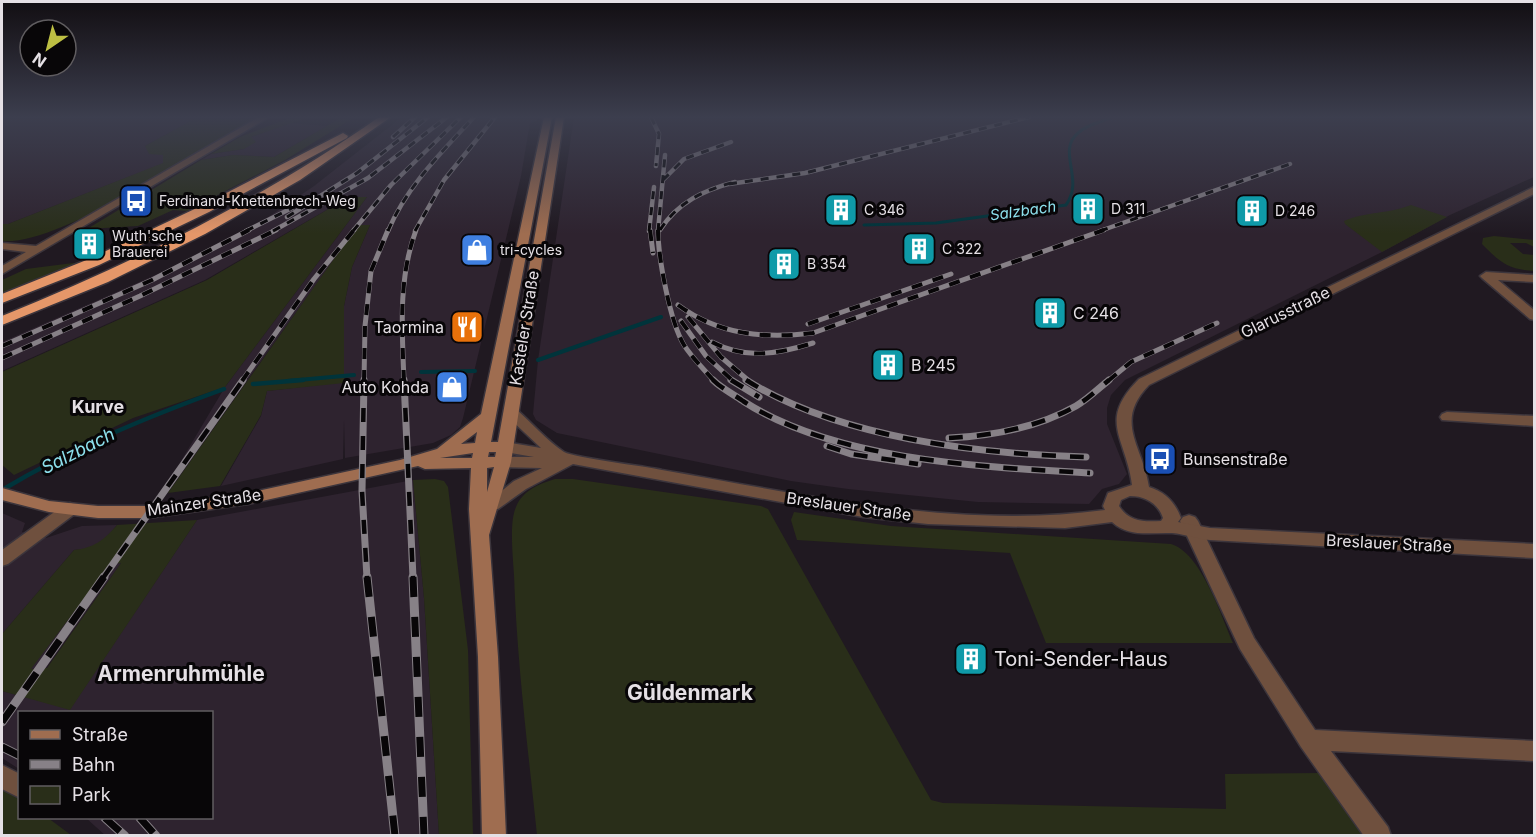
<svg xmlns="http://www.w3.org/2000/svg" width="1536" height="837" font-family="Inter,sans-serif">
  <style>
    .built { fill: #2e232f }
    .green { fill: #292e19; fill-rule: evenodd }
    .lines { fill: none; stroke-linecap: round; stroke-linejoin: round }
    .stream-far2 { stroke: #00343b; stroke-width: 3 }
    .stream-far1 { stroke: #00343b; stroke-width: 4 }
    .stream { stroke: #00343b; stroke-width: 4.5 }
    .minor-casing { stroke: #3c353c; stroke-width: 3 }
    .tertiary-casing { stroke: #3c353c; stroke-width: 3 }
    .secondary-casing { stroke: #3c353c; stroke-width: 3 }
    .motorway-casing { stroke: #3c353c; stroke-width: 3 }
    .minor { fill: #6f503e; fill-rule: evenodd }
    .tertiary { fill: #6f503e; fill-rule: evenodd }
    .secondary { fill: #9f6d50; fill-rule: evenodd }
    .motorway { fill: #e59769; fill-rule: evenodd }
    .rail-far3-casing { stroke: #878187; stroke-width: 4.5 }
    .rail-far2-casing { stroke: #878187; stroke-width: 5 }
    .rail-far1-casing { stroke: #878187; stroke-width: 7 }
    .rail-casing { stroke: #878187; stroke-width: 9 }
    .rail-far3 { stroke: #080608; stroke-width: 3; stroke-dasharray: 8; stroke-linecap: butt }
    .rail-far2 { stroke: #080608; stroke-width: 4; stroke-dasharray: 11; stroke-linecap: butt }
    .rail-far1 { stroke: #080608; stroke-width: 4.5; stroke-dasharray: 14; stroke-linecap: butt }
    .rail { stroke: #080608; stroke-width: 7; stroke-dasharray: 20; stroke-linecap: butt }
    .labels { text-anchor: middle; stroke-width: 6; stroke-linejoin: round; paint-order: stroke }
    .far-poi-label { font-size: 14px; fill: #e5e0e5; stroke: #080608; text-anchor: start }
    .far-water-label { font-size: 15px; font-style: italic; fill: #8de0ed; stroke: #080608 }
    .street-label { font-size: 16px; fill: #e5e0e5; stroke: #080608 }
    .poi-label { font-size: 16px; fill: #e5e0e5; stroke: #080608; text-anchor: start }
    .neighbourhood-label { font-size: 18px; font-weight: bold; fill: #e5e0e5; stroke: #080608 }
    .water-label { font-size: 18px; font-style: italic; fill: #8de0ed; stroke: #080608 }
    .near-poi-label { font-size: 20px; fill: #e5e0e5; stroke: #080608; text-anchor: start }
    .near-neighbourhood-label { font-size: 21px; font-weight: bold; fill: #e5e0e5; stroke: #080608 }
  </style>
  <rect width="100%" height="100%" fill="#201921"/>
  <!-- built -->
  <path class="built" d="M2 117H198L145 146 163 155 164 163 8 224H2Z
    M402 117H538L537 121 530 123 521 176 463 418 460 427 451 435 433 443 345 458 344 420 343 459 221 486 261 416 267 391 344 382V306L352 267 370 225H359L190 460 181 461 225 387 367 197H349L205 280 2 371V342L176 266 267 218 314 186Z
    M574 117H1534V177L1450 215 1382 252 1125 380 1111 395 1107 408V424L1127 474 1119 484 1102 489 1089 504 978 502 848 489 791 481 557 433 536 420 533 414 538 360Z
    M290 123 327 126 274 157 233 155 201 160 211 154 244 149 251 137Z
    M413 480 424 598 439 835 106 836 86 818H212V712H20L19 769 2 758V691L70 709 197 520Z
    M2 513 25 523 22 532 46 538 82 526 117 525 104 541 86 549 74 550 2 634Z
    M121 563 46 668 30 669 110 564Z"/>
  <!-- green -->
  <path class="green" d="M198 117H258C206 149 57 247 2 241V224H8L163 163V155L149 154 145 146Z
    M292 117H309L251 137 256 142 244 149 211 154 240 137Z
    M342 117H355L285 160 187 211 173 210 138 226 87 229 201 160 233 155 274 157Z
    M349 197H367L225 387 133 418 14 475 2 465V372L207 280Z
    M1411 205 1447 217 1382 252 1345 224 1344 221C1368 211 1388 214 1411 205Z
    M358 225H370L352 267 344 306V383L267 391 261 415 220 486 168 493Z
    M1494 236 1534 240V247L1526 243H1510L1523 254 1534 255V271C1507 269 1501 263 1482 244L1483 238Z
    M81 262 2 295V280L26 269Z
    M435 479 444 481 448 487 468 650 473 835H439L424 598 413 480Z
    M555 479H573L761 506 768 509 931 800 943 803 1226 809 1225 774 1320 773 1363 835H537C528 749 517 663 514 575 513 558 509 522 516 507 523 490 539 484 555 479Z
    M794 512 891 526 1171 544C1201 553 1221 615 1233 643H1046L1010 553 797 540 791 520Z
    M197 520 70 710 2 691V634L74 550C94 548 104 540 117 525ZM121 563 47 668 31 669 110 564Z
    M2 785 19 798 20 818H48L71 835H2Z"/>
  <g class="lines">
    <!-- stream-far2 -->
    <path class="stream-far2" d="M864 225 936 223 1066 205C1085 179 1056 151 1078 133 1087 124 1102 122 1113 117"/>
    <!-- stream-far1 -->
    <path class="stream-far1" d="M538 360 661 317
      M421 372 475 371
      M287 381 354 375"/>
    <!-- stream -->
    <path class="stream" d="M253 384 303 380
      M2 490C72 448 147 417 224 389"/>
    <defs>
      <path id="minor" d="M259 117H269L2 274V266L26 252 2 249V243L36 246Z
        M1486 272 1534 275V282L1498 280 1534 310V320L1530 319 1482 278 1480 276Z
        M1447 412 1534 416V426L1442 420 1440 417 1442 414Z
        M70 503 76 505 79 509 76 513 8 564 2 566V550L64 505Z
        M1189 515 1195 517 1198 521 1254 638 1315 730 1534 741V761L1331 751 1388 827 1391 836H1364L1301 747 1240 649 1180 521 1183 517Z
        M2 765 20 774V798L2 789Z"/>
      <path id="tertiary" d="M1534 187V194L1149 385C1113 422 1143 446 1149 487 1165 492 1175 502 1181 518L1178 522 1210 528 1534 544V558L1210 540C1197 539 1185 534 1172 533 1151 532 1129 538 1112 522L1065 528 928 524 863 517 573 464 526 489 498 509H486L484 505 514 481 542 468 503 467 495 462 503 457H534L499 451 497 447 499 443 505 442 541 448 506 415 504 412 506 409H516C531 422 547 441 564 452 575 458 644 466 662 470 806 495 958 530 1105 510L1103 506 1108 493 1132 485C1126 437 1097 421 1139 379ZM1130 496C1145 496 1158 503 1163 518L1161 521C1144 522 1129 522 1119 506L1121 500Z"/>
      <path id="secondary" d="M544 117H552L491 442H498L556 117H564L511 462 489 535 498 657 506 836H482L478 657 469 509 471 468 425 469 418 466 248 504 148 518H98L49 512 2 500V488L49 501 98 506H148L248 493 400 460 437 449 481 414ZM477 432 475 443 461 444ZM489 452H496L495 457H488ZM473 453 472 458H440ZM494 467 487 492V468Z"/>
      <path id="motorway" d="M379 117H391L300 180 205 234 108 282 2 325V316C135 262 261 200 379 117Z
        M343 133 348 136 347 138 209 212 99 265 2 303V294L89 259 201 206Z"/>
    </defs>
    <!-- minor casing -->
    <use href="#minor" class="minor-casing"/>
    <!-- tertiary casing -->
    <use href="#tertiary" class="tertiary-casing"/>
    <!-- secondary casing -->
    <use href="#secondary" class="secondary-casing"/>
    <!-- motorway casing -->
    <use href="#motorway" class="motorway-casing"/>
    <!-- minor -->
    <use href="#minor" class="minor"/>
    <!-- tertiary -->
    <use href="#tertiary" class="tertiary"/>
    <!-- secondary -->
    <use href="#secondary" class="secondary"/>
    <!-- motorway -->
    <use href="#motorway" class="motorway"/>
    <defs>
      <path id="rail-far3" d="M651 117 659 134 656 166
        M393 137 415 117
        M663 180 684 159 731 142
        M729 184 805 173 1029 117
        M287 217 357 173 428 117
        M660 230C678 202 704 190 735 182
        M246 231 292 208
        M273 231 368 178 447 117
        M353 231 391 185 461 117
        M388 231C407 186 441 153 474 117
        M415 231 444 180 495 117
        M649 231 654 187
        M658 231 665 155
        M1100 231 1290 164"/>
      <path id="rail-far2" d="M650 230 653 253
        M658 230C658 257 670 322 684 345 692 358 704 369 714 381
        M678 305C719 335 764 339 813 333L1104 230
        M688 317 721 357 749 381
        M681 321 706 356 733 381
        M808 324 951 274
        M712 342C746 360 778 354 813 343
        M2 346 152 280 249 230
        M2 358 140 296 276 230
        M242 381 314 279 354 230
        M364 381 365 326 371 271 388 230
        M404 381C402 330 398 279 416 230
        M1108 381 1131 362 1217 323"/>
      <path id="rail-far1" d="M364 380 362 491 367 578
        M404 380 413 578
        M713 380C721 388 733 394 743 401 835 461 983 467 1090 473
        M731 380 759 397
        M746 380C839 438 978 454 1086 457
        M949 438C991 436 1039 427 1076 406 1088 399 1099 388 1109 380
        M827 446 851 454 918 464
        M103 578 243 380"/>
      <path id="rail" d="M367 577 395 836
        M413 577 424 836
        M2 722 104 577
        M2 747 20 756
        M105 818 125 836
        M140 818 156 836"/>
    </defs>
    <!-- rail-far3 casing -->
    <use href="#rail-far3" class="rail-far3-casing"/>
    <!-- rail-far2 casing -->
    <use href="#rail-far2" class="rail-far2-casing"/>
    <!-- rail-far1 casing -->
    <use href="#rail-far1" class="rail-far1-casing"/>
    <!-- rail casing -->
    <use href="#rail" class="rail-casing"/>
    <!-- rail-far3 -->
    <use href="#rail-far3" class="rail-far3"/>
    <!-- rail-far2 -->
    <use href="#rail-far2" class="rail-far2"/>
    <!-- rail-far1 -->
    <use href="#rail-far1" class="rail-far1"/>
    <!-- rail -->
    <use href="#rail" class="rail"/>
  </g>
  <!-- sky -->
  <linearGradient id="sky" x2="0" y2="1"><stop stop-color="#120e12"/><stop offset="0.5" stop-color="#3c3e4e"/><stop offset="1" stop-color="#3c3e4e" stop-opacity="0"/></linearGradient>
  <rect width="1536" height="234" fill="url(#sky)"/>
  <!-- icons -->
  <defs>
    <symbol id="bus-square" viewBox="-11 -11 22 22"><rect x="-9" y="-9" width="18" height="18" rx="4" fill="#1a4fb4" stroke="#080608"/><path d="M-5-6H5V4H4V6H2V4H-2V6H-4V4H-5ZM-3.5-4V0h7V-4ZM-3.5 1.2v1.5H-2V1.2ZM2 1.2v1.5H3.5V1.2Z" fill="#fff"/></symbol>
    <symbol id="building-square" viewBox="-11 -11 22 22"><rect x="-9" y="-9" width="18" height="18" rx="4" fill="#0f9aa8" stroke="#080608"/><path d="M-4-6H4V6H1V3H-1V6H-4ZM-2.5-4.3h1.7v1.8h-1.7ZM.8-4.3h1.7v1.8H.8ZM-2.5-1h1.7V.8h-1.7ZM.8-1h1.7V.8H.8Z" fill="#fff"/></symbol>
    <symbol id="shop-square" viewBox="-11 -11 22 22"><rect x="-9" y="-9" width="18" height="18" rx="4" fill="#3f7fe0" stroke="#080608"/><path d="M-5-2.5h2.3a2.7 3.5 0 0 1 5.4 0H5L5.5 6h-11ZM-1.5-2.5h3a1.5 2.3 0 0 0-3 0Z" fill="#fff"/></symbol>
    <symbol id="restaurant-square" viewBox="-11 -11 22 22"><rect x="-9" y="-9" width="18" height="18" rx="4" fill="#e8710a" stroke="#080608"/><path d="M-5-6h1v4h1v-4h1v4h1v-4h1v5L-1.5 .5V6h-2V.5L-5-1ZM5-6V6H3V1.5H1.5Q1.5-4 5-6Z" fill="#fff"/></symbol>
  </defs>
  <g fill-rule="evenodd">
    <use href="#bus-square" x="117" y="182" width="38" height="38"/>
    <use href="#building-square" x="1069" y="190" width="38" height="38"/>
    <use href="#building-square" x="822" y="191" width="38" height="38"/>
    <use href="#building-square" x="1233" y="192" width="38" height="38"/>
    <use href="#building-square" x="70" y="225" width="38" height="38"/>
    <use href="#building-square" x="900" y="230" width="38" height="38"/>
    <use href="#shop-square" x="458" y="231" width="38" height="38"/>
    <use href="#building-square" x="765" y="245" width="38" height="38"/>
    <use href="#building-square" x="1031" y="294" width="38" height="38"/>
    <use href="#restaurant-square" x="448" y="308" width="38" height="38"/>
    <use href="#building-square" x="869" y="346" width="38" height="38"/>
    <use href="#shop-square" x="433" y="368" width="38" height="38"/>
    <use href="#bus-square" x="1141" y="440" width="38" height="38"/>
    <use href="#building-square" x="952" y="640" width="38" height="38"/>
  </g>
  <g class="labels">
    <!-- far-poi labels -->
    <g class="far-poi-label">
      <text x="159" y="206">Ferdinand-Knettenbrech-Weg</text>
      <text x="1111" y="214">D 311</text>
      <text x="864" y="215">C 346</text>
      <text x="1275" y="216">D 246</text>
      <text x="112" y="241">Wuth'sche<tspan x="112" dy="16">Brauerei</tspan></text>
      <text x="942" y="254">C 322</text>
      <text x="500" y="255">tri-cycles</text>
      <text x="807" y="269">B 354</text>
    </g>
    <!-- far-water labels -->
    <g class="far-water-label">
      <text transform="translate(1023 211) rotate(-8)" y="5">Salzbach</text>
    </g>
    <!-- street labels -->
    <g class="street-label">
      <text transform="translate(1285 312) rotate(-26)" y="6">Glarusstraße</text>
      <text transform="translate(524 328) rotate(-81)" y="6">Kasteler Straße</text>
      <text transform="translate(204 502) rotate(-8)" y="6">Mainzer Straße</text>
      <text transform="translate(849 506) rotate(8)" y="6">Breslauer Straße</text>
      <text transform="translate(1389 543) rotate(3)" y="6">Breslauer Straße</text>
    </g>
    <!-- poi labels -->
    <g class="poi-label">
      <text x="1073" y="319">C 246</text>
      <text x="444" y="333" text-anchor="end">Taormina</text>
      <text x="911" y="371">B 245</text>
      <text x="429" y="393" text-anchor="end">Auto Kohda</text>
      <text x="1183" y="465">Bunsenstraße</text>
    </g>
    <!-- neighbourhood labels -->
    <g class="neighbourhood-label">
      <text x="98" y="413">Kurve</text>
    </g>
    <!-- water labels -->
    <g class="water-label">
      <text transform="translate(78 451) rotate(-27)" y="6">Salzbach</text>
    </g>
    <!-- near-poi labels -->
    <g class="near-poi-label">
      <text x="994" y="666">Toni-Sender-Haus</text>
    </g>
    <!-- near-neighbourhood labels -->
    <g class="near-neighbourhood-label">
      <text x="181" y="681">Armenruhmühle</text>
      <text x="690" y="700">Güldenmark</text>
    </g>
  </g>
  <!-- border -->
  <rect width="1536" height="837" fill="none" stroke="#e5e0e5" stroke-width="6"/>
  <!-- legend -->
  <rect x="18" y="711" width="195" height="108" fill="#080608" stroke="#605d60" stroke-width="1.5"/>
  <rect x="30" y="730" width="30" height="9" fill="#9f6d50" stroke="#605d60" stroke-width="1.5"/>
  <text x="72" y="741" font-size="18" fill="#e5e0e5">Straße</text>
  <rect x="30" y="760" width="30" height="9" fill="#878187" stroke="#605d60" stroke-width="1.5"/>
  <text x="72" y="771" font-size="18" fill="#e5e0e5">Bahn</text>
  <rect x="30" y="786" width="30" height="18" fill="#292e19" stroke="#605d60" stroke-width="1.5"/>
  <text x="72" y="801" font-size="18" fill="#e5e0e5">Park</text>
  <!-- north arrow -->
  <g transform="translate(48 48) rotate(215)"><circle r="28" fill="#080608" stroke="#605d60" stroke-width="1.5"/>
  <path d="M0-4.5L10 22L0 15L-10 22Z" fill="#bdbf43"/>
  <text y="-9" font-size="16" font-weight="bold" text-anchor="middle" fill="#e5e0e5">N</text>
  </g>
</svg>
